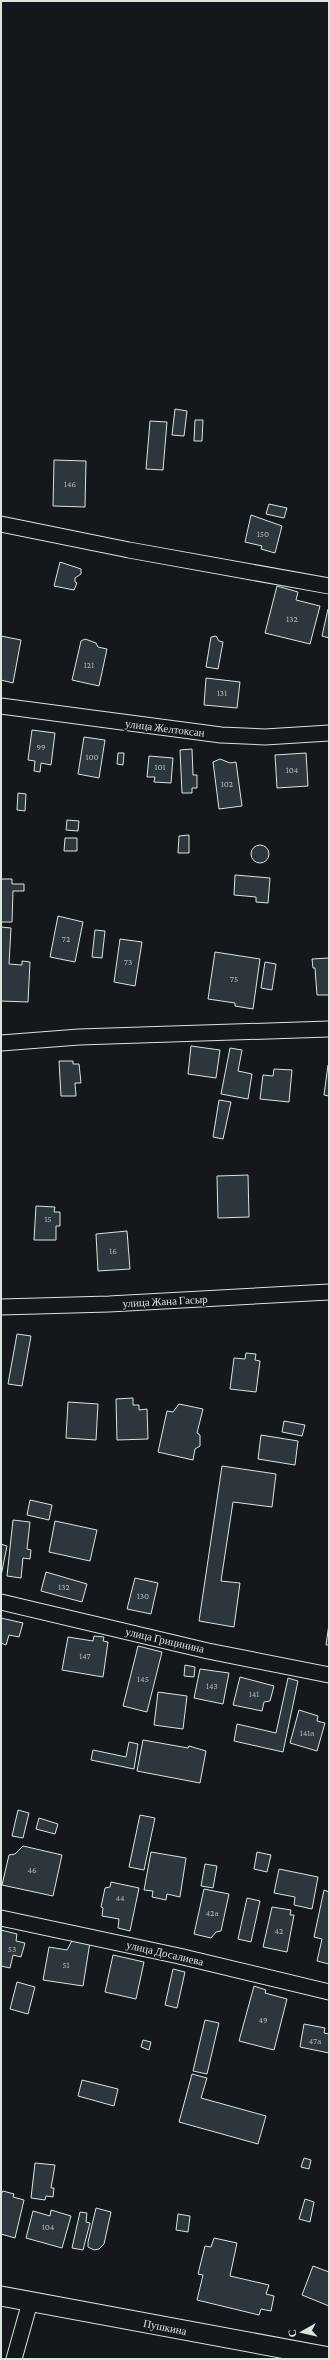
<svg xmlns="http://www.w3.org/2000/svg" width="330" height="2360" font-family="'Crimson Pro',serif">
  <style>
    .building { fill: #2c363c; stroke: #d8e6dc }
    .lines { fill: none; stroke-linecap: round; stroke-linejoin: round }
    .minor-casing { stroke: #d8e6dc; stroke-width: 17 }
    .tertiary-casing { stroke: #d8e6dc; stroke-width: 21 }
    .minor { stroke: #14181c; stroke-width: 15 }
    .tertiary { stroke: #14181c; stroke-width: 19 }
    .labels { text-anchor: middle; stroke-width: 3; stroke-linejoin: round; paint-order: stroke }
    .number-label { font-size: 9px; fill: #adbab4 }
    .street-label { font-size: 11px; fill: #d8e6dc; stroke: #14181c }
  </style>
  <rect width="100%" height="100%" fill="#14181c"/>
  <!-- building -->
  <path class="building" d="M175 409 187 411 184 436 172 435Z
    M195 420H203L202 441H194Z
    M150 421 167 422 163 470 146 469Z
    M54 460 86 461 85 507 53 506Z
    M269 504 287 508 284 518 266 514Z
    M251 515 282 526 275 553 261 549 262 546 245 542Z
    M60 562 81 569V574L75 578V582L77 583 74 590 54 586Z
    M277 586 298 592 296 600 320 606 310 644 265 633Z
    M328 609H329V638L322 636Z
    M1 636 21 640 13 683 1 680Z
    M216 636 219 641 223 642 218 669 206 667 211 637Z
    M85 639 96 643 98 647 107 649 99 686 72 680 81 641Z
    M206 678 240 682 237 708 204 705Z
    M32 730 55 733 51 765 41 763 40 772 34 771 35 761 28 760Z
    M84 737 105 740 99 778 78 774Z
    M192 749 193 775H197V788H192V793H182L180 750Z
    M118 753H124L123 765 117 764Z
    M306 753 308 786 277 788 275 755Z
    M149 756 173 758 171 783 154 782 155 777H147Z
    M220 759 230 763 236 762 242 806 219 809 213 762Z
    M18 793 26 794 25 811 17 810Z
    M67 820 79 821 78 831 66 830Z
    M189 835V853H178L179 836Z
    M65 838H77V851H64Z
    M251 854a9 9 0 1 1 18 0a9 9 0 1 1-18 0Z
    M235 875 270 878 268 903 256 902V897L234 895Z
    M1 879H12V884H24V891H13L12 922H1Z
    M58 916 83 922 75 962 50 957Z
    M1 927 11 928 9 964 22 965V961L30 962 28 1002 1 1001Z
    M95 930 105 931 102 958 92 957Z
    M120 939 142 942 135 986 114 982Z
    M215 952 260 959 253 1009 235 1006V1003L208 999Z
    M329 958V995H317L315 968H313L312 959Z
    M265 962 276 964 272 990 261 988Z
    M191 1046 220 1050 216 1078 188 1074Z
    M230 1048 242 1050 238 1071 252 1074 248 1099 221 1094Z
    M59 1061H73V1064H79L81 1083H75L76 1096H61Z
    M328 1065 329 1066V1096L324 1095Z
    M274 1069 292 1070 289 1102 260 1099 263 1075 273 1076Z
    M219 1100 231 1102 223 1139 213 1137Z
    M248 1175 249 1217 218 1218 217 1176Z
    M36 1206 55 1207 54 1212H60V1226H56V1240H34Z
    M127 1231 130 1269 98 1271 96 1234Z
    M17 1334 31 1336 22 1386 8 1384Z
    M246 1353 256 1354 255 1360 260 1361 256 1392 230 1389 234 1358 245 1359Z
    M133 1398V1405H139V1410L147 1409 148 1439 117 1440 116 1399Z
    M68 1402 98 1404 96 1440 66 1438Z
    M179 1404 203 1409 197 1433 200 1435V1446L195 1449 193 1460 158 1452 167 1411 173 1412Z
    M284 1421 305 1425 302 1436 282 1432Z
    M261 1435 298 1441 295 1465 258 1459Z
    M222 1466 276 1474 272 1507 233 1502 221 1581 240 1583 234 1627 199 1621Z
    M30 1500 52 1505 49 1520 27 1515Z
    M13 1520 30 1522 27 1549 31 1550 30 1559 23 1558 21 1578 7 1576Z
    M55 1521 97 1530 90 1561 49 1552Z
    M1 1544 7 1546 1 1576Z
    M46 1572 87 1584 82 1602 41 1591Z
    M135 1578 158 1583 151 1614 127 1609Z
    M1 1618 23 1623 19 1637 9 1635 6 1645 1 1643Z
    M329 1624V1645H326Z
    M94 1636 104 1637 103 1641 108 1642 103 1677 62 1670 68 1637 93 1641Z
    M138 1646 162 1652 147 1712 123 1706Z
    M185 1665 195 1667 194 1677 184 1676Z
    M200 1669 229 1673 223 1704 194 1698Z
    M240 1677 274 1686 270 1701 264 1702 262 1711 233 1705Z
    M288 1678 298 1681 283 1752 234 1741 237 1724 276 1733Z
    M158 1692 187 1696 183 1729 154 1725Z
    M299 1710 318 1716 317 1721 325 1723 317 1751 290 1743Z
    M143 1740 188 1748 189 1746 206 1751 200 1783 137 1771Z
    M129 1742 138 1744 134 1769 91 1760 93 1750 126 1757Z
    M18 1810 29 1813 23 1838 12 1836Z
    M140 1815 155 1818 144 1870 129 1867Z
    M39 1818 58 1824 55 1834 36 1829Z
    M23 1846 62 1855 53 1896 2 1885 9 1855 15 1854Z
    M151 1852 186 1858 180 1897 167 1894 166 1900 152 1897 153 1891 144 1890Z
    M257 1852 271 1855 267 1872 254 1869Z
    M205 1864 217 1866 213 1888 201 1886Z
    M279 1869 318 1877 312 1909 294 1905 295 1897 274 1893Z
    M111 1882 139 1888 130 1931 118 1928 119 1919 102 1916 103 1908 101 1907 105 1888 110 1887Z
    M204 1889 229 1894 221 1931 216 1932 211 1938 194 1934Z
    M324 1890 329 1892V1964L317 1961 322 1939 314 1937Z
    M247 1898 260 1901 251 1942 238 1939Z
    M272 1907 291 1910 290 1915H294L287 1952 263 1947Z
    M1 1930 17 1934 16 1941 25 1943 21 1957 13 1955 10 1968 1 1966Z
    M73 1939 90 1942 83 1986 43 1980 49 1947 67 1950Z
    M113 1955 144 1962 136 1999 105 1992Z
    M173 1969 185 1972 177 2008 165 2005Z
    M17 1982 35 1987 28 2014 10 2009Z
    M254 1986 266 1990 265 1993 287 1999 274 2050 239 2041Z
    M205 2020 219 2023 207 2074 193 2071Z
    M304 2024 325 2028 324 2033 329 2034V2053L300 2047Z
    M143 2040 151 2042 149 2050 141 2047Z
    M192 2074 207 2078 201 2098 266 2116 258 2144 179 2122Z
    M82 2080 118 2089 114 2106 78 2096Z
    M304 2158 311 2160 309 2169 301 2167Z
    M35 2163 55 2165 51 2188H54L53 2197 46 2196 45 2200 31 2198Z
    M3 2191 14 2194 13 2197 24 2200 15 2238 1 2234V2194Z
    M305 2199 314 2202 310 2222 299 2219Z
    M96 2208 111 2212 104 2244 99 2249 94 2250 88 2247V2242Z
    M51 2210 71 2216 62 2248 26 2238 33 2211 50 2216Z
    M80 2212 87 2213 86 2222 90 2223 83 2250 72 2248Z
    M178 2214 190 2216 188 2232 176 2230Z
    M214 2238 237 2243 230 2276 269 2285 266 2294 274 2296 271 2311 261 2309 259 2315 197 2300 203 2275 198 2274 205 2246 211 2247Z
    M313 2266 329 2272V2306L302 2295Z"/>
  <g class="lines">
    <defs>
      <path id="minor" d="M1 524 129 550 329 586
        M1 706 221 735 265 737 329 733
        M1 1043 79 1037 329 1029
        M1 1307 109 1304 329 1292
        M1 1602 208 1651 329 1675
        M1 1918 179 1956 329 1992
        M14 2359 30 2302"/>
      <path id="tertiary" d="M1 2296 329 2357"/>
    </defs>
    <!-- minor casing -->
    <use href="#minor" class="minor-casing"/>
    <!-- tertiary casing -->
    <use href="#tertiary" class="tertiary-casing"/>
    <!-- minor -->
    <use href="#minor" class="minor"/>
    <!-- tertiary -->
    <use href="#tertiary" class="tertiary"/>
  </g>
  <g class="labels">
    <!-- number labels -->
    <g class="number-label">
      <text x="70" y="487">146</text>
      <text x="263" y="537">150</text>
      <text x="292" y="622">132</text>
      <text x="89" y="668">121</text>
      <text x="222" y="696">131</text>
      <text x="41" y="750">99</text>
      <text x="92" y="760">100</text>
      <text x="160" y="770">101</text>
      <text x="292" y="773">104</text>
      <text x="227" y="787">102</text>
      <text x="66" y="942">72</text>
      <text x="128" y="965">73</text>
      <text x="234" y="982">75</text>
      <text x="48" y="1222">15</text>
      <text x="113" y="1254">16</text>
      <text x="64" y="1590">132</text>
      <text x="143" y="1599">130</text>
      <text x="85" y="1659">147</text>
      <text x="143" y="1682">145</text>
      <text x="212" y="1689">143</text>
      <text x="254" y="1697">141</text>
      <text x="307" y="1736">141а</text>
      <text x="32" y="1873">46</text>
      <text x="120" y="1901">44</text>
      <text x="212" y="1916">42а</text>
      <text x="279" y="1934">42</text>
      <text x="12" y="1952">53</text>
      <text x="66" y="1968">51</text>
      <text x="263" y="2023">49</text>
      <text x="315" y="2044">47а</text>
      <text x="48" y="2230">104</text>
    </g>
    <!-- street labels -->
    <g class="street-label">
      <text transform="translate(165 728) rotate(7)" y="4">улица Желтоксан</text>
      <text transform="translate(165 1301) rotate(-3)" y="4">улица Жана Гасыр</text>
      <text transform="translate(165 1640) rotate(13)" y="4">улица Грицинина</text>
      <text transform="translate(165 1953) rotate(13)" y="4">улица Досалиева</text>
      <text transform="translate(165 2327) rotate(11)" y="4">Пушкина</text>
    </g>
  </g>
  <!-- border -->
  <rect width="330" height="2360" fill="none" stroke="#d8e6dc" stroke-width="4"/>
  <!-- north arrow -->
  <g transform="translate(302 2332) rotate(262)" stroke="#14181c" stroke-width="3" paint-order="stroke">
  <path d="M0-3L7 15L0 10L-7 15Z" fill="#d8e6dc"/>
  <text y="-6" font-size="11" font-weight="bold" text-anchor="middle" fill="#d8e6dc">С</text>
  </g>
</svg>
